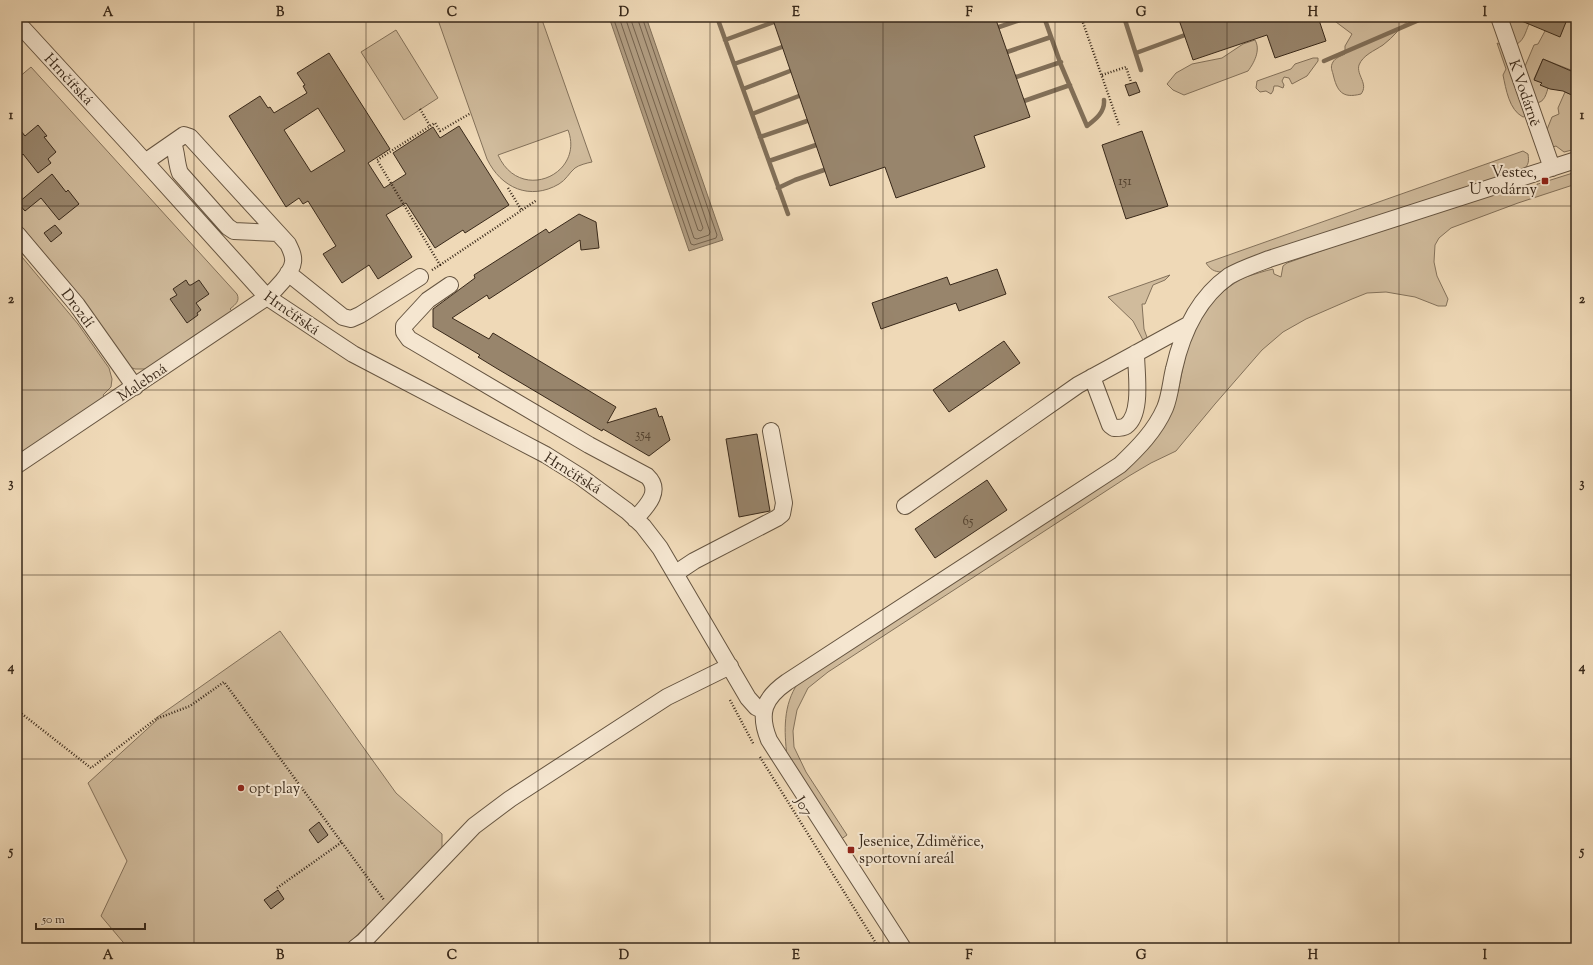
<svg xmlns="http://www.w3.org/2000/svg" width="1593" height="965" font-family="'Sorts Mill Goudy',serif">
  <style>
    .green { fill: #d0bb9c; stroke: #84725b; fill-rule: evenodd }
    .water { fill: #b19d82; stroke: #816f58 }
    .lines { fill: none; stroke-linecap: round; stroke-linejoin: round }
    .shore { stroke: #75634e; stroke-width: 1 }
    .stream { stroke: #816f58; stroke-width: 4.5 }
    .building { fill: #98856c; stroke: #39291a; fill-rule: evenodd }
    .minor-casing { stroke: #665541; stroke-width: 18 }
    .path { stroke: #39291a; stroke-width: 2.5; stroke-dasharray: 1 2; stroke-linecap: butt }
    .minor { stroke: #f5e6d0; stroke-width: 16 }
    .grid { fill: none; stroke: #39291a; stroke-width: 1; stroke-opacity: 0.55 }
    .poi-dot { fill: #8f2418; stroke: #f5e6d0; stroke-width: 1.5 }
    .labels { text-anchor: middle; stroke-width: 4; stroke-linejoin: round; paint-order: stroke }
    .number-label { font-size: 13px; fill: #51402e }
    .street-label { font-size: 15px; fill: #39291a; stroke: #f5e6d0 }
    .poi-label { font-size: 15px; fill: #39291a; stroke: #f5e6d0; text-anchor: start }
    .neatline { fill: none; stroke: #39291a; stroke-width: 1.5 }
    .grid-label { font-size: 13px; text-anchor: middle; font-weight: bold; fill: #39291a }
  </style>
  <rect width="100%" height="100%" fill="#efd9b7"/>
  <filter id="stains"><feTurbulence type="fractalNoise" baseFrequency=".005" numOctaves="4"/><feColorMatrix values="0 0 0 0 .2 0 0 0 0 .09 0 0 0 0 .02 0 0 0 .5 -.17"/></filter>
  <radialGradient id="worn" r=".72"><stop offset=".6" stop-color="#630" stop-opacity="0"/><stop offset="1" stop-color="#630" stop-opacity=".3"/></radialGradient>
  <!-- green -->
  <path class="green" d="M437 17H541L592 162C587 163 579 165 575 168 569 173 566 180 559 184 530 201 501 188 487 159ZM568 130C585 174 520 204 498 155Z
    M1336 17H1412C1401 26 1394 37 1383 45 1374 51 1363 55 1359 65 1356 75 1369 84 1361 94 1342 99 1337 91 1333 74 1332 70 1330 67 1333 62 1335 58 1341 56 1345 54V46L1352 34 1332 19Z
    M1504 17H1514L1529 24C1525 33 1524 42 1513 46Z
    M1568 17H1576V72L1543 59 1534 79 1549 85C1546 94 1545 103 1535 103L1523 71 1534 45 1538 44 1545 31Z
    M396 30 438 98 404 120 361 52Z
    M1255 40C1261 50 1254 63 1248 71L1184 95 1173 90 1167 84 1176 73 1192 64 1222 58 1243 44Z
    M1497 43 1503 46 1527 116 1523 117C1509 110 1506 89 1503 75L1506 69Z
    M1313 58H1318V61L1307 76 1292 84 1289 78 1284 77 1282 81 1284 85 1283 88 1278 86H1274L1273 91 1271 94 1266 91 1260 92 1256 88 1257 81 1291 69 1295 64Z
    M31 67 237 294C240 301 236 304 230 309L233 312 146 369H135L130 367 77 293 17 221V77L18 78Z
    M1565 92 1576 96V149L1564 152 1556 146 1553 147 1546 132 1552 117 1559 114 1558 108Z
    M1523 151 1528 154C1529 161 1529 165 1523 170L1222 272C1214 272 1210 269 1206 263Z
    M1576 172V184L1518 203 1451 228 1439 238 1435 245 1434 262 1437 276 1448 299 1446 306H1438L1415 297 1386 292 1367 293 1352 299 1306 319 1283 332 1262 350 1215 404 1176 451 1151 463 1129 476 828 672 808 688 797 710 793 731 794 747 806 772 847 835 840 840 787 756C784 731 783 705 798 683L1123 472C1145 453 1162 435 1173 407 1180 390 1181 372 1186 354 1194 321 1215 291 1246 277 1255 274 1264 271 1273 269L1274 274 1281 277 1283 266 1287 263 1335 246 1517 187 1518 190 1527 188 1528 191 1538 188 1537 184H1538Z
    M17 251 78 324 109 368 112 379 111 387 103 395 105 398 17 458Z
    M1170 275 1165 280 1153 285 1145 304H1142L1144 329 1148 340 1144 342 1133 321 1108 297Z
    M280 631 396 793 442 834V852L344 948H128L101 916 127 861 88 783 157 720 156 718Z"/>
  <!-- water -->
  <path class="water" d="M609 17H646L723 240 689 251Z"/>
  <g class="lines">
    <!-- shore -->
    <path class="shore" d="M613 17 691 244 694 245 716 238 717 235 642 17
      M619 17 694 238 697 239 709 235 710 232 637 17
      M625 17 698 230 701 231 703 228 632 23 631 17"/>
    <!-- stream -->
    <path class="stream" d="M717 17 788 214
      M1044 17 1061 65 1087 126C1096 119 1105 112 1104 100
      M1124 17 1141 70
      M999 27 1029 17
      M725 40 774 22
      M1007 52 1051 37
      M1136 53 1185 35
      M1324 61 1426 17
      M734 64 782 47
      M1016 77 1061 62
      M743 89 790 71
      M1024 101 1070 85
      M752 114 799 96
      M760 137 807 121
      M769 161 816 145
      M778 188 795 180 824 170"/>
  </g>
  <!-- building -->
  <path class="building" d="M772 17H995L1030 117 974 136 985 167 896 198 885 167 830 186Z
    M1178 17H1318L1326 41 1275 58 1267 35 1193 60Z
    M1512 17H1568L1560 37Z
    M329 53 390 149 368 163 384 188 406 174 393 153 433 127 440 138 459 126 509 205 465 233 463 230 435 248 406 203 386 215 412 257 378 279 369 265 342 283 323 254 336 246 308 201 303 204 299 198 286 207 229 116 260 96 268 108 270 107 274 113 307 93 303 86 305 85 297 73ZM318 108 345 151 311 172 284 130Z
    M1543 59 1576 73V97L1563 91 1550 89 1540 85 1542 83 1534 80Z
    M1136 82 1140 92 1129 96 1125 85Z
    M38 125 47 136 44 137 56 152 48 159 51 163 38 173 23 154 22 155 17 150V126L25 136Z
    M1142 131 1168 206 1126 219 1102 145Z
    M52 174 66 192 68 190 79 204 59 220 41 198 25 211 18 203Z
    M579 214 596 222 599 248 581 250 580 240 489 299 487 295 452 318 489 339 493 333 616 407 607 423 656 408 659 417 662 416 670 440 649 456 603 429 602 431 496 368 478 357 480 355 433 327V309L475 278 474 275 546 229 549 233Z
    M55 225 62 233 51 242 44 233Z
    M997 269 1006 294 959 311 956 303 881 329 872 303 947 277 950 285Z
    M186 280 189 285H191L199 280 209 294 196 303 201 310 197 313 198 315 187 323 170 299 177 295 173 289Z
    M1004 341 1020 363 949 412 933 390Z
    M757 434 770 511 739 517 726 439Z
    M987 480 1007 510 935 558 915 529Z
    M319 822 328 835 318 843 309 830Z
    M278 890 284 899 271 909 264 900Z"/>
  <g class="lines">
    <defs>
      <path id="minor" d="M1499 17 1552 168
        M17 22 129 144 267 297 353 354 546 455 581 477 627 511 643 526 660 548 748 698 756 707 764 711
        M173 143C177 153 176 163 180 173L228 227 234 231 278 233
        M17 234 77 305 135 387
        M288 273 343 317 351 319 360 315 420 277
        M450 285 428 300 404 326V332L409 339 589 445 647 476C663 491 646 507 635 519
        M1092 377 1110 425 1114 428C1118 428 1123 428 1126 426 1143 414 1136 372 1136 353
        M17 465 267 297C275 290 292 273 293 262 294 256 291 250 288 244L190 137 184 135 145 162
        M905 506 1078 385 1188 325
        M676 573 694 561 777 518 782 514 784 503 771 431
        M355 948 364 941 474 826 510 799 667 697 730 666
        M903 948 769 740C758 713 764 698 787 682L1120 465C1138 448 1155 431 1165 408 1170 396 1171 381 1174 369 1182 333 1198 298 1229 276 1241 269 1256 264 1269 259L1576 160"/>
    </defs>
    <!-- minor casing -->
    <use href="#minor" class="minor-casing"/>
    <!-- path -->
    <path class="path" d="M1081 17 1119 125
      M1102 75 1126 67 1131 82
      M420 109 430 126
      M508 188 522 211
      M440 265 537 200
      M432 270 440 265 377 160 435 123 440 131 471 113
      M730 700 754 745
      M17 710 91 768 156 719 190 706 224 682 384 900
      M760 757 879 948
      M277 888 342 842"/>
    <!-- minor -->
    <use href="#minor" class="minor"/>
  </g>
  <!-- grid -->
  <path class="grid" d="M194 17V948M366 17V948M538 17V948M710 17V948M883 17V948M1055 17V948M1227 17V948M1399 17V948M17 206H1576M17 390H1576M17 575H1576M17 759H1576"/>
  <!-- markers -->
  <g class="poi-dot">
    <rect x="1541" y="177" width="8" height="8" rx="2"/>
    <circle cx="241" cy="788" r="4"/>
    <rect x="847" y="846" width="8" height="8" rx="2"/>
  </g>
  <g class="labels">
    <!-- number labels -->
    <g class="number-label">
      <text x="1125" y="185">151</text>
      <text x="643" y="438">354</text>
      <text x="968" y="525">65</text>
    </g>
    <!-- street labels -->
    <g class="street-label">
      <text transform="translate(69 79) rotate(47)" y="5">Hrnčířská</text>
      <text transform="translate(1525 93) rotate(71)" y="5">K Vodárně</text>
      <text transform="translate(78 308) rotate(53)" y="5">Drozdí</text>
      <text transform="translate(292 313) rotate(35)" y="5">Hrnčířská</text>
      <text transform="translate(142 382) rotate(-34)" y="5">Malebná</text>
      <text transform="translate(573 473) rotate(32)" y="5">Hrnčířská</text>
      <text transform="translate(804 806) rotate(58)" y="5">J07</text>
    </g>
    <!-- poi labels -->
    <g class="poi-label">
      <text x="1537" y="177" text-anchor="end">Vestec,<tspan x="1537" dy="17">U vodárny</tspan></text>
      <text x="249" y="793">opt play</text>
      <text x="859" y="846">Jesenice, Zdiměřice,<tspan x="859" dy="17">sportovní areál</tspan></text>
    </g>
  </g>
  <!-- margin -->
  <rect width="1593" height="965" fill="none" stroke="#efd9b7" stroke-width="44"/>
  <!-- scale -->
  <path d="M36 923v6h109v-6" fill="none" stroke="#39291a" stroke-width="2"/>
  <text x="42" y="923" font-size="12" fill="#39291a" stroke="#f5e6d0" stroke-width="3" paint-order="stroke">50 m</text>
  <rect x="22" y="22" width="1549" height="921" class="neatline"/>
  <g class="grid-label">
    <text x="108" y="16">A</text>
    <text x="280" y="16">B</text>
    <text x="452" y="16">C</text>
    <text x="624" y="16">D</text>
    <text x="796" y="16">E</text>
    <text x="969" y="16">F</text>
    <text x="1141" y="16">G</text>
    <text x="1313" y="16">H</text>
    <text x="1485" y="16">I</text>
    <text x="11" y="119">1</text>
    <text x="1582" y="119">1</text>
    <text x="11" y="303">2</text>
    <text x="1582" y="303">2</text>
    <text x="11" y="487">3</text>
    <text x="1582" y="487">3</text>
    <text x="11" y="671">4</text>
    <text x="1582" y="671">4</text>
    <text x="11" y="855">5</text>
    <text x="1582" y="855">5</text>
    <text x="108" y="959">A</text>
    <text x="280" y="959">B</text>
    <text x="452" y="959">C</text>
    <text x="624" y="959">D</text>
    <text x="796" y="959">E</text>
    <text x="969" y="959">F</text>
    <text x="1141" y="959">G</text>
    <text x="1313" y="959">H</text>
    <text x="1485" y="959">I</text>
  </g>
  <rect width="100%" height="100%" filter="url(#stains)"/>
  <rect width="100%" height="100%" fill="url(#worn)"/>
</svg>
